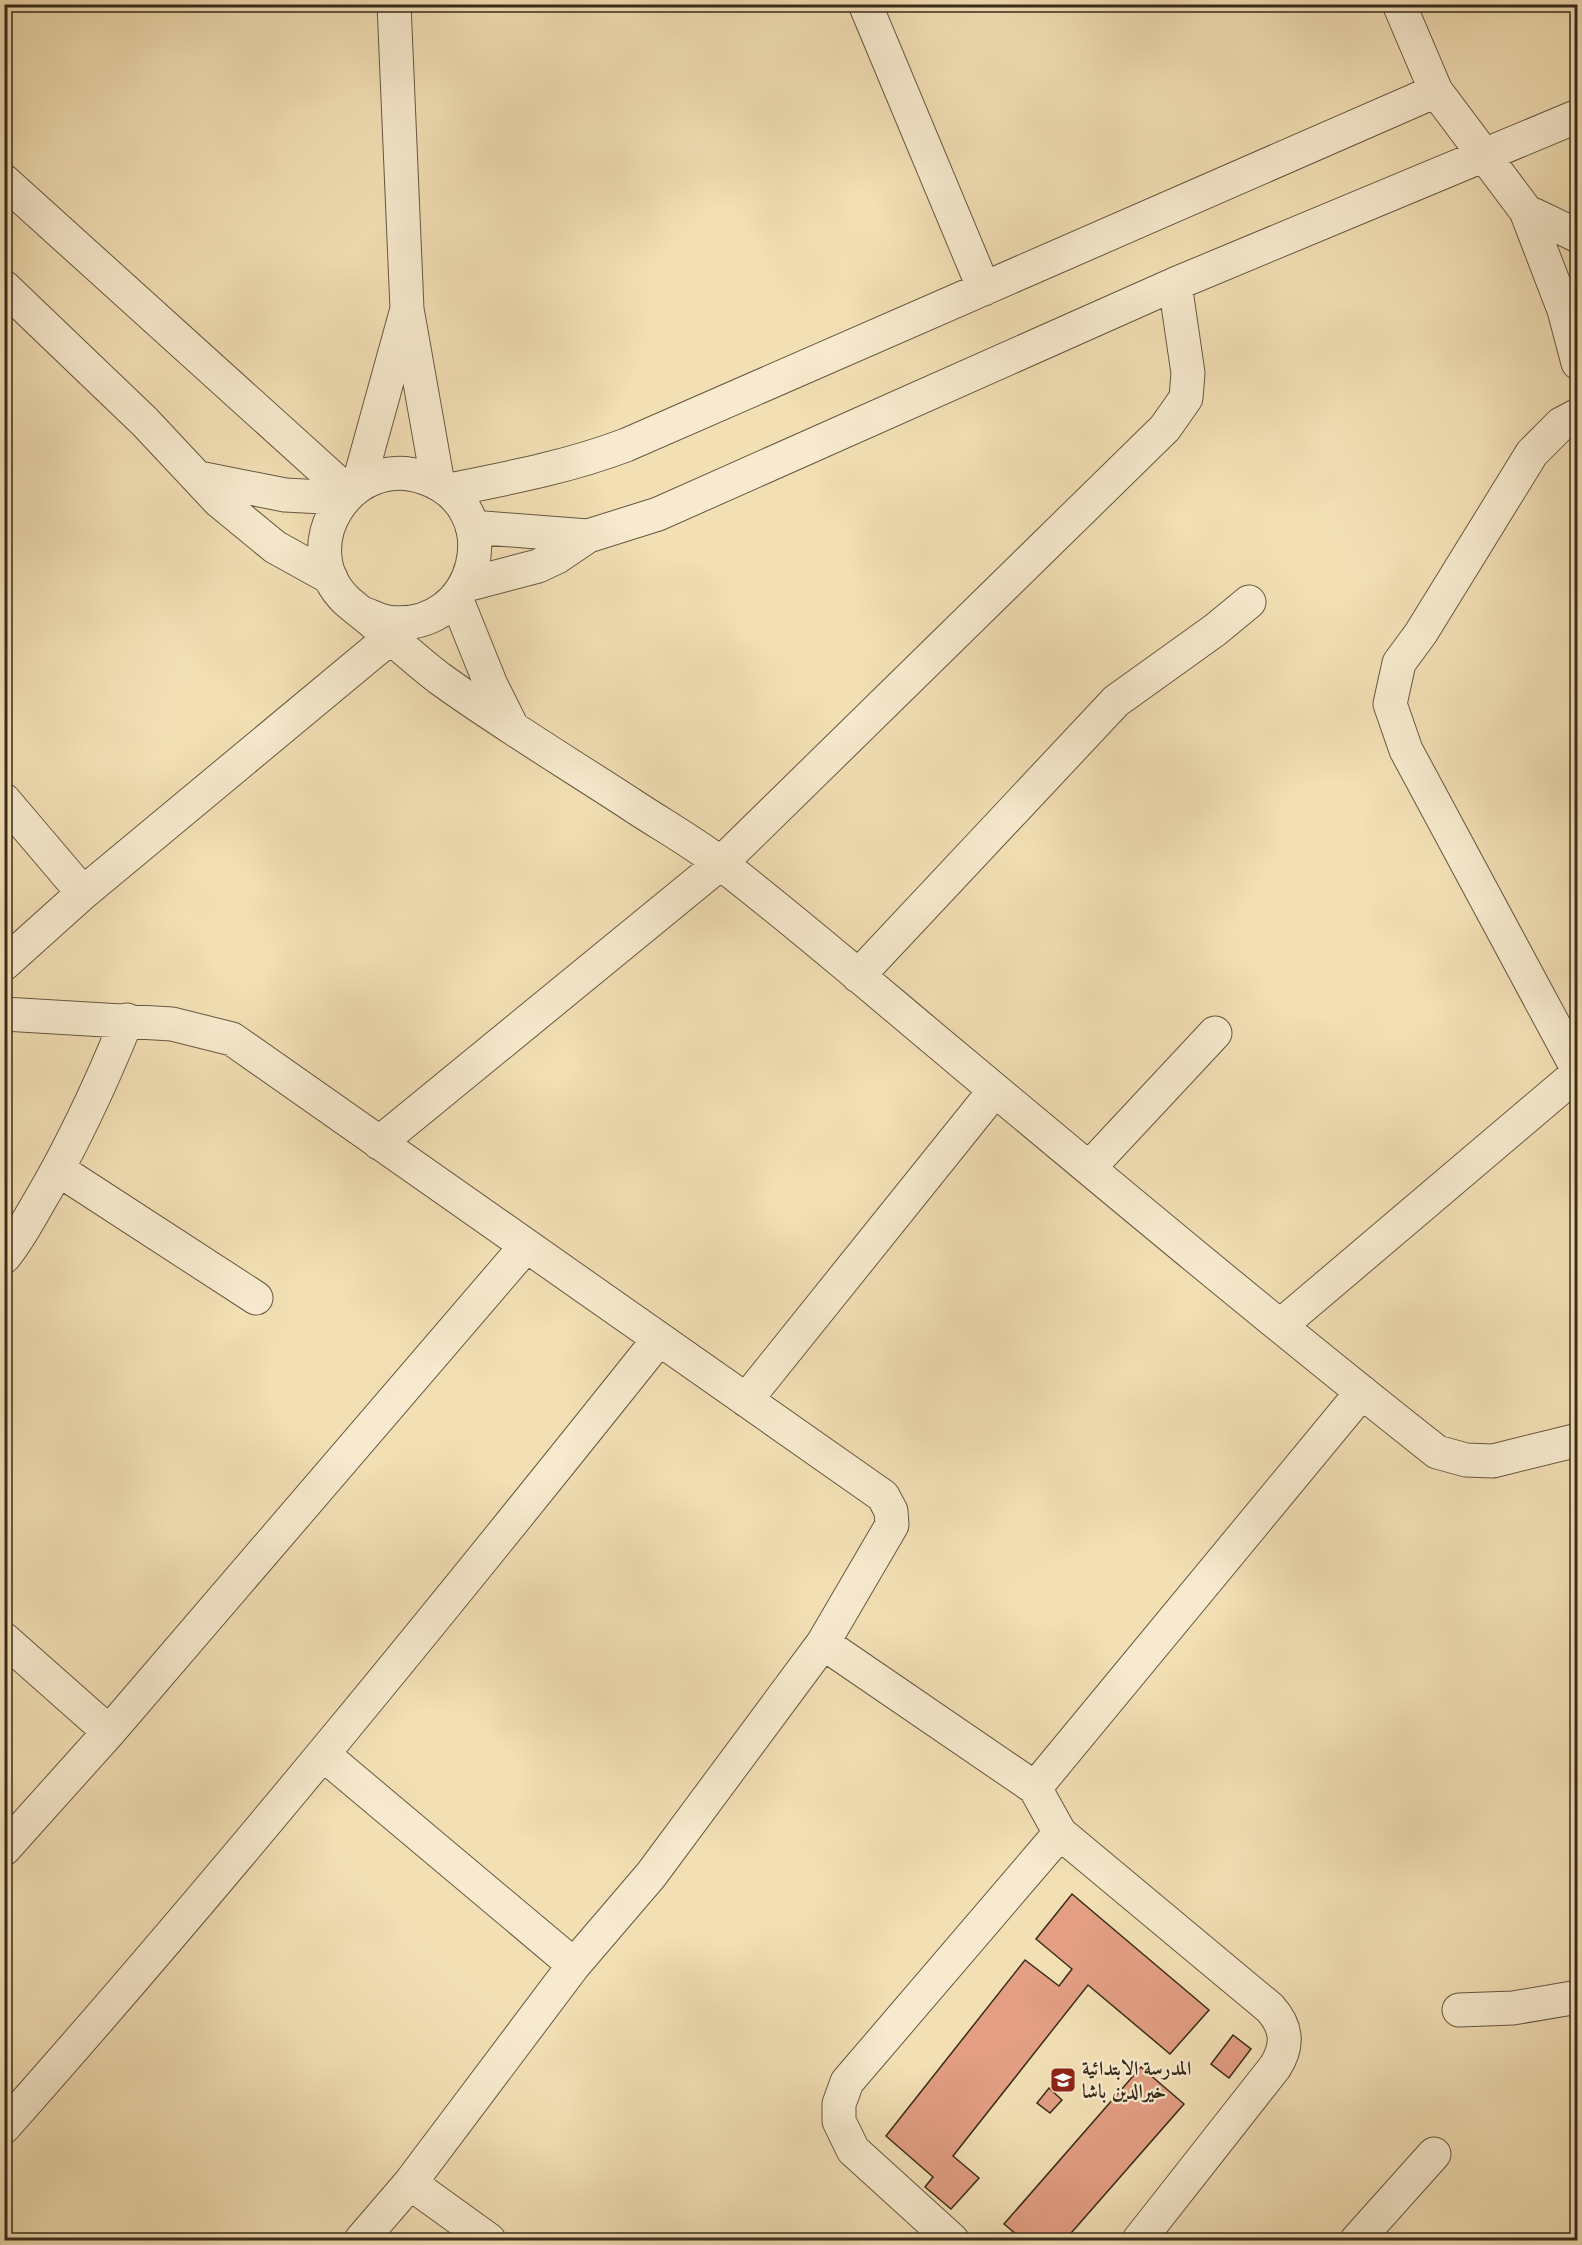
<svg xmlns="http://www.w3.org/2000/svg" width="1582" height="2245" font-family="Cardo,Amiri,serif">
  <style>
    .building { fill: #e39e83; stroke: #382b1b; stroke-width: 1.5 }
    .lines { fill: none; stroke-linecap: round; stroke-linejoin: round }
    .minor-casing { stroke: #665841; stroke-width: 35 }
    .minor { stroke: #f7eace; stroke-width: 33 }
    .labels { text-anchor: middle; stroke-width: 4.5; stroke-linejoin: round; paint-order: stroke }
    .poi-label { font-size: 20px; font-weight: bold; fill: #382b1b; stroke: #f7eace; text-anchor: start }
  </style>
  <rect width="100%" height="100%" fill="#f2dfb4"/>
  <filter id="stains"><feTurbulence type="fractalNoise" baseFrequency=".00333" numOctaves="4"/><feColorMatrix values="0 0 0 0 .2 0 0 0 0 .09 0 0 0 0 .02 0 0 0 .5 -.17"/></filter>
  <radialGradient id="worn" r=".72"><stop offset=".6" stop-color="#630" stop-opacity="0"/><stop offset="1" stop-color="#630" stop-opacity=".3"/></radialGradient>
  <!-- building -->
  <path class="building" d="M1072 1894 1209 2010 1170 2054 1088 1985 953 2156 979 2178 951 2209 925 2187 933 2177 886 2136 1025 1960 1059 1986 1072 1969 1036 1939Z
    M1233 2035 1251 2049 1229 2078 1211 2064Z
    M1141 2067 1184 2104 1065 2240H1023L1004 2224Z
    M1049 2088 1062 2100 1050 2113 1037 2103Z"/>
  <g class="lines">
    <defs>
      <path id="minor" d="M394 4 407 309
        M865 4 984 289
        M1399 4 1436 91 1526 211 1564 310 1578 363
        M4 181 349 493
        M1526 211 1578 236
        M4 287 145 422 219 501 275 547 331 578
        M1578 415 1561 424 1532 453 1421 633 1399 663 1390 704 1406 750 1578 1070
        M199 478 285 495 343 498
        M358 486 407 309 438 484
        M449 490C509 478 568 467 626 445L1436 91
        M472 527 588 536
        M466 585 538 566 557 557 588 536 658 514 1175 284 1578 116
        M456 598 491 685 511 725
        M362 613C371 616 380 621 388 622 478 634 510 508 425 478 351 451 290 547 347 601 356 609 366 616 375 624 396 642 417 661 439 678 501 723 568 763 632 805 662 825 695 843 724 866 804 928 881 995 959 1060 1117 1192 1275 1324 1437 1452L1466 1460 1493 1461 1578 1440
        M4 800 83 893
        M4 964 83 893 391 637
        M858 976 1116 701 1215 630 1249 602
        M4 1014 172 1024 232 1039 883 1496 891 1511 892 1525 823 1643 651 1875 574 1965 410 2183 361 2240
        M379 1143 721 863 1165 428 1186 398 1188 373 1175 284
        M1089 1168 1215 1033
        M59 1170 256 1298
        M4 1257C18 1240 28 1221 39 1202 74 1143 101 1084 127 1020
        M1280 1326 1578 1073
        M746 1400 995 1090
        M4 1639 109 1732
        M823 1643 1035 1788 1060 1833 1270 2008C1287 2027 1289 2045 1275 2067L1139 2240
        M324 1755 574 1965
        M1035 1788 1362 1392
        M4 1849 109 1732 526 1246
        M1459 2010 1513 2008 1578 1997
        M4 2127C231 1871 446 1606 659 1339
        M410 2183 489 2240
        M952 2240 853 2150 839 2121V2104L847 2082 1060 1833
        M1357 2240 1434 2154"/>
    </defs>
    <!-- minor casing -->
    <use href="#minor" class="minor-casing"/>
    <!-- minor -->
    <use href="#minor" class="minor"/>
  </g>
  <!-- icons -->
  <defs>
    <symbol id="school-square" viewBox="-11 -11 22 22"><rect x="-9" y="-9" width="18" height="18" rx="4" fill="#8f2418" stroke="#f7eace"/><path d="M0-5L7-2L0 1L-7-2ZM-4 1L0 2.5L4 1V4Q0 6-4 4Z" fill="#fff"/></symbol>
  </defs>
  <g fill-rule="evenodd">
    <use href="#school-square" x="1048" y="2065" width="30" height="30"/>
  </g>
  <g class="labels">
    <!-- poi labels -->
    <g class="poi-label">
      <text x="1082" y="2075">المدرسة الابتدائية<tspan x="1082" dy="23">خيرالدين باشا</tspan></text>
    </g>
  </g>
  <!-- margin -->
  <rect width="1582" height="2245" fill="none" stroke="#f2dfb4" stroke-width="24"/>
  <rect x="6" y="6" width="1570" height="2233" fill="none" stroke="#382b1b" stroke-width="3"/>
  <rect x="12" y="12" width="1558" height="2221" fill="none" stroke="#382b1b" stroke-width="1.5"/>
  <rect width="100%" height="100%" filter="url(#stains)"/>
  <rect width="100%" height="100%" fill="url(#worn)"/>
</svg>
